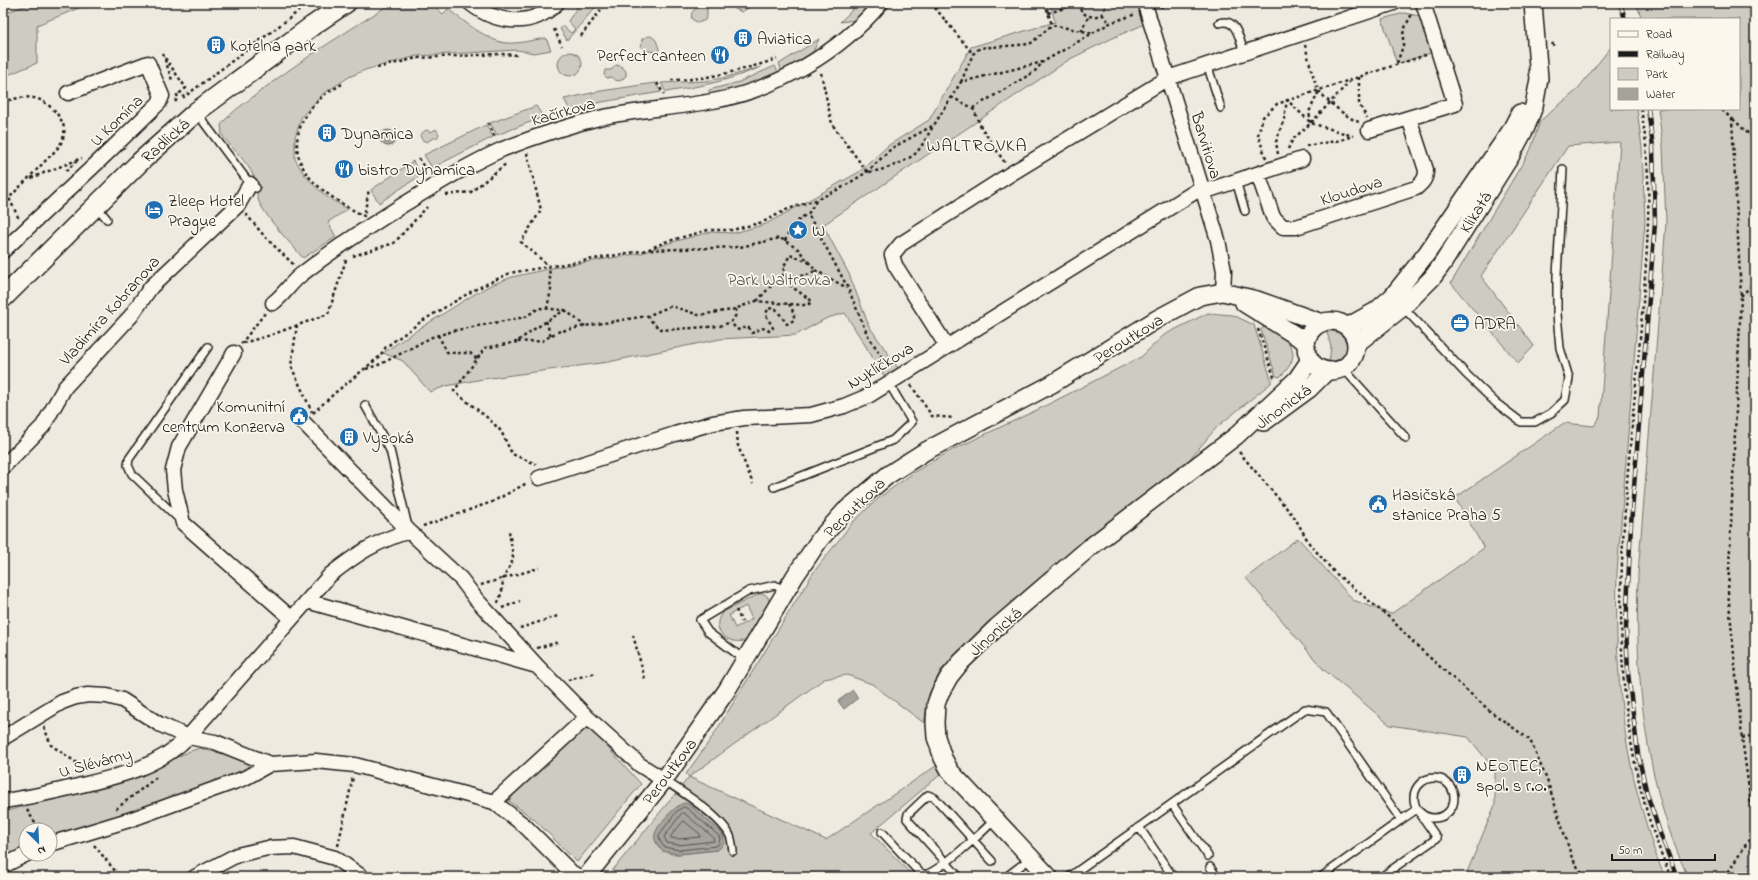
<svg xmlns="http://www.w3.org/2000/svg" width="1758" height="880" font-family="'Indie Flower',sans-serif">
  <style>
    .green { fill: #ceccc2; stroke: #75746f; fill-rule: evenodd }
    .water { fill: #a6a39d; stroke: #6f6d69 }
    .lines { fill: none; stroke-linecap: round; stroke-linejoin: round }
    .shore { stroke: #535250; stroke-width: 1 }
    .service-casing { stroke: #1c1c1c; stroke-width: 10 }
    .minor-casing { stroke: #1c1c1c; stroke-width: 17 }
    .tertiary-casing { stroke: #1c1c1c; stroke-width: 20 }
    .secondary-casing { stroke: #1c1c1c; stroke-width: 22 }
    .path { stroke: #1c1c1c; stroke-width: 2.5; stroke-dasharray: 3 3; stroke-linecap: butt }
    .service { stroke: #fbf7ec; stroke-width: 7 }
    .minor { stroke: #fbf7ec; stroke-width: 14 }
    .tertiary { stroke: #fbf7ec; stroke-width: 17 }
    .secondary { stroke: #fbf7ec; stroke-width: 19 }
    .rail-casing { stroke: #1c1c1c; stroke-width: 4.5 }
    .rail { stroke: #fbf7ec; stroke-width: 3; stroke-dasharray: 9; stroke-linecap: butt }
    .labels { text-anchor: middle; stroke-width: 3.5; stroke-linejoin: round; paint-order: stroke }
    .poi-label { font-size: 17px; fill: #1c1c1c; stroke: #fbf7ec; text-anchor: start }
    .street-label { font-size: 17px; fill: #1c1c1c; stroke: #fbf7ec }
    .park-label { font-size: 17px; fill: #51514e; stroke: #fbf7ec }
    .neighbourhood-label { font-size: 18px; letter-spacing: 1px; fill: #1c1c1c; stroke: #fbf7ec }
  </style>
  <rect width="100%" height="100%" fill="#eeeadf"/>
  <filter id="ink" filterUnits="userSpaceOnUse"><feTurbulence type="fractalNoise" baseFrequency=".025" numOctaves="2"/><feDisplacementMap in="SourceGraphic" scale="8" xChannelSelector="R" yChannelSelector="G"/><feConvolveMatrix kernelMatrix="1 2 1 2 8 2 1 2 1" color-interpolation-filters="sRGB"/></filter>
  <g filter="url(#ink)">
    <!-- green -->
    <path class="green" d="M32 3H91L37 25V63L3 77V14Z
      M392 3H431L443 14 448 9C462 20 488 41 506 43 519 44 532 40 546 38L551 50 534 53 517 50 417 56 365 70 349 77 323 94 302 116 295 137V159L304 174 314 185 327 197 348 209 328 222 336 237 303 258C288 240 270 223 259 202 255 193 258 183 253 175 248 163 233 149 224 138L222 135 221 125C229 114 242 105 253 97 297 62 345 33 392 3Z
      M580 3H599L567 40 560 29 563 26 571 33 575 29 568 21Z
      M734 3H749L748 8 742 12 735 9Z
      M859 3H871L855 20 840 22Z
      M1050 3H1085L1087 6 1099 5 1100 3H1138L1145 24 1117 36 1070 59 823 225 849 274 869 326 902 374 888 382 845 313 827 318 796 335 720 339 608 362 483 379 446 386 430 392 403 361 383 353 414 332 473 295 489 286 512 277 557 267 642 253 669 243 710 232 734 233 766 224 859 172 889 145 929 120 971 47 1055 22Z
      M1636 3H1755V877H1688C1644 782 1635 677 1638 574L1666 223 1663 146 1658 109H1739V19H1642Z
      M702 4H704L707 6V16L705 20 698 23 692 19C689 9 697 10 702 4Z
      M1404 13 1419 16 1431 53 1397 64 1382 19Z
      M648 36C656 36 657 43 659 49L658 52 647 51 641 47 642 39Z
      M819 39 813 52 782 71 779 64Z
      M1611 47V109H1637L1642 148 1645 222 1617 573C1615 658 1620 741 1646 823 1651 841 1657 860 1665 877H1465L1495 805V770L1468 737 1390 725 1323 669 1246 578 1298 538 1353 600 1391 614 1484 548 1455 498 1564 423 1594 426 1600 417 1620 142 1568 146 1481 276 1534 346 1518 363 1451 283 1531 149 1540 121 1576 91Z
      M558 64a12 12 0 1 1 24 0a12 12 0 1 1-24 0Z
      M616 65 621 66 626 71V76L620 81 615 80 611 77 607 78 604 75 605 70H611Z
      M775 66 778 72 740 87 709 95V90L739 82Z
      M761 67C728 81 702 86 666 92L661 83 705 81 723 78Z
      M655 83 661 92 602 102 570 110 564 99 601 91Z
      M536 106 543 117 497 135 490 123Z
      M486 125 493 137 432 168 424 155Z
      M436 129 439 134 437 138H433L427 142 422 140 420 135 426 130 431 132Z
      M413 161 421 175 379 203 371 190Z
      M1208 313 1233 315 1254 325 1271 379V383L1217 427 1188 461 1001 612 941 670 929 694 924 723 872 684 847 675 824 679 689 777 826 840 936 766 941 774 871 833 914 877H607L689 777 686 774 713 736 813 573 853 522 880 497 916 471 952 450 1039 409 1141 357 1164 335ZM690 805 720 831 724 837 718 850 679 854H670Z
      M1263 327C1289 338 1306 352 1280 377L1276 376 1261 330Z
      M1331 331C1354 334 1352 363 1329 363L1331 347 1327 332Z
      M759 594H764L768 597 769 601 747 640C728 647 708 628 723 612ZM746 606 752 619 735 628 729 615Z
      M590 728 641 784 577 862 535 820 509 801 517 790 581 731Z
      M200 748C213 753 229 753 241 759 246 761 247 765 249 769L227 781 50 839V830H26V847L3 856V812L138 776 190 751Z"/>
    <!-- water -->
    <path class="water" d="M380 138a8 8 0 1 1 16 0a8 8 0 1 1-16 0Z
      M853 690 858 698 844 709 838 701Z
      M685 803 690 805 720 831C726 839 726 845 717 850L679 854 662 851C658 846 653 840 655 834 657 825 676 804 685 803Z"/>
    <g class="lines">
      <!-- shore -->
      <path class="shore" d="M684 807 688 809 717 834 720 838 719 844 716 846 679 850 664 847 660 841 659 835 677 811Z
        M684 813 713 837 714 841 679 845 667 843 664 837 681 814Z
        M684 821 700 834V837L678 839 671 838V836Z"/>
      <defs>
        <path id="service" d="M1219 23C1237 17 1239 39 1244 52
          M1207 64 1221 108
          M196 112 250 184 256 188
          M1236 181 1245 211
          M96 206 107 219
          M1403 307 1467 375 1496 403 1521 422H1535L1551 413 1565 400 1569 378 1560 348 1557 314V276L1563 169
          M1343 368 1406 438
          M365 405 390 450 408 527
          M774 487 893 440 912 422 888 382
          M180 520 132 474 128 465 129 459 208 347
          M745 660 708 632 700 620 749 591 775 585 785 591
          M1414 798a20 20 0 1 1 40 0a20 20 0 1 1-40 0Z
          M664 780C681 791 722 817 730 836 732 840 732 846 733 851
          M1172 804 1208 856
          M1139 827 1173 877
          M882 832 919 872 925 875C941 870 983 832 995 819
          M1210 867 1217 877
          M959 877 907 819 908 814 928 795 935 798 992 861
          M1006 877 1031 858
          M1069 877 1305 709 1326 712 1401 820 1321 877
          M1381 877 1437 838 1417 809 1401 820"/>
        <path id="minor" d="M470 3C496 24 532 28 557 3
          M1147 11 1218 240 1224 271 1223 292
          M1369 130 1455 104 1423 3
          M1258 174 1273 217 1283 227H1296L1416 188C1423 182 1426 179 1426 170L1409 118
          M1203 192 1302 159
          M3 251 98 162 159 103 162 96 148 63 68 93
          M273 303C284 295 291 282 302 274 335 248 371 225 406 203 437 184 469 164 503 149 534 137 567 126 599 118 636 110 675 108 713 101 776 90 840 52 881 3
          M946 345 895 265 892 255 901 244 1012 173 1168 78 1394 3
          M234 353 179 447 173 470 175 490 183 523 291 618
          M304 423 409 531 461 579 476 599 538 667 587 717 640 765 664 780
          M3 467 43 426 65 387 131 316 151 287 238 205 250 184
          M539 478 675 434 713 423 744 418 811 415 844 406 868 396 1201 188
          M307 601 537 666
          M3 738 62 702 76 697 88 695 107 696 122 700 159 724 188 737 215 742 270 764
          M3 801C28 798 53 792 78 786 119 776 157 768 188 737L330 575C358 553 375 542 409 531
          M494 802 587 717
          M50 844 132 819 245 778 270 764 316 761 355 765 494 802 525 826 571 872 579 877
          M3 866 27 854
          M195 877 237 855 268 848 294 847 335 858 362 877"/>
        <path id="tertiary" d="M1244 303 1306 342
          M1306 346a25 25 0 1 1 50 0a25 25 0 1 1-50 0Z
          M1347 327 1376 311 1392 297 1427 253 1510 132 1520 113
          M1356 344 1403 307 1432 278 1443 263 1510 157 1526 127 1534 106 1539 79 1533 3
          M1264 422 1309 389 1327 371
          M586 877 664 780 727 690 795 576 820 539 845 511 888 475 924 452 1052 384 1157 319 1200 296 1223 292 1257 300 1322 323
          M1049 877 950 771 943 758 936 737 935 723 936 704 940 693 949 677 961 662 997 627 1089 548 1236 436 1297 379 1310 360"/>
        <path id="secondary" d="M3 298 140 162 196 112 312 26 346 3"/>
      </defs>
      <!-- service casing -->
      <use href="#service" class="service-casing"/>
      <!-- minor casing -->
      <use href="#minor" class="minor-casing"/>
      <!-- tertiary casing -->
      <use href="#tertiary" class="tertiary-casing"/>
      <!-- secondary casing -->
      <use href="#secondary" class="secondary-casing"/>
      <!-- path -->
      <path class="path" d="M931 3 973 54
        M1045 3 1052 25
        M1078 3C1080 15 1092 20 1102 14L1107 3
        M1160 7 1173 3
        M1048 13 1065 8 1074 3
        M1102 14 1110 23
        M554 29 562 46
        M1081 31 1089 16
        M581 36 606 3
        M1552 43 1555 48
        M1305 45C1308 56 1314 83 1319 91 1326 100 1348 119 1359 122
        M163 54 172 80
        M165 58 186 88 180 93 184 97 299 11
        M1397 63 1403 46V34L1406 25 1412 14
        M377 68 417 58 500 54 517 55
        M821 73 832 124 867 172C880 172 907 162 917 152 923 145 928 134 934 125
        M1359 77V104L1367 118
        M671 80C708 80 742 70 777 59
        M961 82 973 54 980 48 1030 44 1052 25 1092 33
        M657 83 664 94
        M342 84C336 88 329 91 324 95 297 118 286 150 311 179 326 195 345 206 364 216L369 189
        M951 97 973 108 1034 72 1043 62
        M3 102C13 99 23 96 34 98 47 100 67 120 64 134 63 141 60 145 56 150L9 198 18 217 16 219
        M175 102 178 98 176 92
        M973 108 981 127 1005 163
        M1641 109C1654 182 1647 254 1641 327 1626 510 1593 703 1671 877
        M1722 110 1732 119 1741 297 1728 592 1742 738 1755 833
        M1733 119 1755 140
        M488 123 496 139
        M1311 123 1309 112 1319 91
        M1306 146 1341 140 1352 136
        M1288 149 1293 139 1311 123 1351 80
        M527 153 541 210 521 242 549 266 551 290 547 308
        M1278 154 1276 142 1284 119 1287 100 1311 123 1353 136
        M419 158 427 174
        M1266 158 1258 135 1263 117 1277 104 1426 55
        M66 171 77 161
        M31 178 82 158
        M446 195 471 192 507 163
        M816 201 808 214 848 288 867 334 889 368
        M246 214 265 237 293 264
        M785 241C790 228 796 220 808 214
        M353 256 394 243 427 207
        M815 270 847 288
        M1741 296 1755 282
        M757 301 770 287 783 278 784 266 790 255 809 262
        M736 309V315L731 322 736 329 740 330 746 327 749 328 752 333C760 330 761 325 769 331L773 328 766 315 768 308 776 309 787 324 794 320V313L789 304
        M565 310 585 326
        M647 316 655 325 663 330 720 326 731 322
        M546 321 551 336
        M297 325 291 366 312 412
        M1258 329 1275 380
        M438 335 447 352 455 353H470L477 359
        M517 342 485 348 454 391 489 419 501 431 512 454 536 464
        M243 343 271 335 328 314 346 260
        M241 344 265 313
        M366 369 381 364 432 337 457 330 525 317 539 308 565 310 531 331 517 342 542 341 557 332 585 326 647 316 671 306 699 315 732 310 756 301 803 305H808L812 301 792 287 783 278C792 275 809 278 815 270L798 249 780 238 740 247 650 250
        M911 385 932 416 954 418
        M313 413 336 392 379 357 386 347 422 321 474 290 510 273 647 250 665 242 708 230H732L763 222 788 209 816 200 843 187 867 172 892 148 934 125 961 82 1043 62 1110 23 1136 14
        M737 432 738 446 753 484
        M1239 452 1295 518 1309 543 1334 572 1391 619 1419 648 1490 711 1530 740 1547 780 1572 858 1584 877
        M423 526 492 502 527 483
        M481 585 539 568
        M498 603 502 591 503 579 512 562 513 556 509 531
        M502 608 520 601
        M736 610 742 622
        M520 628 558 616
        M633 635 645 679
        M537 648 559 642
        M568 680 596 673
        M44 727 51 745 87 770
        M1742 738 1755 735
        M116 809 158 776
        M27 810 34 821 48 830
        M94 845 120 877
        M338 846 353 777
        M1725 877 1754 832"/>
      <!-- service -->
      <use href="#service" class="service"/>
      <!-- minor -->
      <use href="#minor" class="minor"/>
      <!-- tertiary -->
      <use href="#tertiary" class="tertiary"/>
      <!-- secondary -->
      <use href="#secondary" class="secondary"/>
      <defs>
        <path id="rail" d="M1620 3 1625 19
          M1648 109 1653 147 1655 223 1631 524 1626 628 1628 673 1638 754 1647 794 1660 833 1677 877"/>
      </defs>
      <!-- rail casing -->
      <use href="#rail" class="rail-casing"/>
      <!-- rail -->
      <use href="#rail" class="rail"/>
    </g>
  </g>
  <!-- icons -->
  <defs>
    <symbol id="building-disc" viewBox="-11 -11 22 22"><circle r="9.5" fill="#1f6fb2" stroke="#fbf7ec"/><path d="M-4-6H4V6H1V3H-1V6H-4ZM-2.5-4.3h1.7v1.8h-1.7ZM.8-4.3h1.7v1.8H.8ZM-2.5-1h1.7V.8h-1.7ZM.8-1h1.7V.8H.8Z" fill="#fff"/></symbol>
    <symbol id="restaurant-disc" viewBox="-11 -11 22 22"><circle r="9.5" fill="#1f6fb2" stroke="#fbf7ec"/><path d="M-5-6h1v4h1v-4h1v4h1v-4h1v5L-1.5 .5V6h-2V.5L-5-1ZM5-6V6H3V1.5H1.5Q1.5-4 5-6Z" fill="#fff"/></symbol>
    <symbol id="hotel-disc" viewBox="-11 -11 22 22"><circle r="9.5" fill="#1f6fb2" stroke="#fbf7ec"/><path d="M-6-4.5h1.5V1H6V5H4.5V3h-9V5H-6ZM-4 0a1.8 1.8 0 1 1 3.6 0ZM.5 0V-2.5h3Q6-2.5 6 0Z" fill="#fff"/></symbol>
    <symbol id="sight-disc" viewBox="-11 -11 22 22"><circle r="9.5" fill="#1f6fb2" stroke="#fbf7ec"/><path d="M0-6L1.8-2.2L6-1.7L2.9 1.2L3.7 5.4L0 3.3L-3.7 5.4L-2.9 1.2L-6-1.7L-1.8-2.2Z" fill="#fff"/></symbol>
    <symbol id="office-disc" viewBox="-11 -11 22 22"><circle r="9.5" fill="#1f6fb2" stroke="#fbf7ec"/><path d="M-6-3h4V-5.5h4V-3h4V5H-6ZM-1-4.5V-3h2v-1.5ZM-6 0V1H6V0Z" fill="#fff"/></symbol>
    <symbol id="civic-disc" viewBox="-11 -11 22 22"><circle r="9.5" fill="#1f6fb2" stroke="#fbf7ec"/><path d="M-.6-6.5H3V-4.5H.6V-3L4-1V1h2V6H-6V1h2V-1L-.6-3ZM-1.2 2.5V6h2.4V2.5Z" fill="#fff"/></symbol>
  </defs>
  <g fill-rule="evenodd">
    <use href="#building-disc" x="732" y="27" width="22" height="22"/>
    <use href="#building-disc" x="205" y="34" width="22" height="22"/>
    <use href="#restaurant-disc" x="709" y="44" width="22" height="22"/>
    <use href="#building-disc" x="316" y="122" width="22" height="22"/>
    <use href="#restaurant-disc" x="333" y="158" width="22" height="22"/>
    <use href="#hotel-disc" x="143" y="199" width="22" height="22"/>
    <use href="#sight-disc" x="787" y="219" width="22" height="22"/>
    <use href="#office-disc" x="1449" y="312" width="22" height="22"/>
    <use href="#civic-disc" x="288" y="405" width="22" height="22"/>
    <use href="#building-disc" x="338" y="426" width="22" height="22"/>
    <use href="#civic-disc" x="1367" y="493" width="22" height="22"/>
    <use href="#building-disc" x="1451" y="764" width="22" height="22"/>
  </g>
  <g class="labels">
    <!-- poi labels -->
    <g class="poi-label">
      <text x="757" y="44">Aviatica</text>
      <text x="230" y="51">Kotelna park</text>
      <text x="706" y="61" text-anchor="end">Perfect canteen</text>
      <text x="341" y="139">Dynamica</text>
      <text x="358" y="175">bistro Dynamica</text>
      <text x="168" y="206">Zleep Hotel<tspan x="168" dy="20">Prague</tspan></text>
      <text x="812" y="236">W</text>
      <text x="1474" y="329">ADRA</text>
      <text x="285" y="412" text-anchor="end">Komunitní<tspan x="285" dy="20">centrum Konzerva</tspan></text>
      <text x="363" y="443">Vysoká</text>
      <text x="1392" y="500">Hasičská<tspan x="1392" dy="20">stanice Praha 5</tspan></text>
      <text x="1476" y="771">NEOTEC,<tspan x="1476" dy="20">spol. s r.o.</tspan></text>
    </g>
    <!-- street labels -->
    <g class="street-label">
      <text transform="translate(563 111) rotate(-16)" y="6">Kačírkova</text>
      <text transform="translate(116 120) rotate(-44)" y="6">U Komína</text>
      <text transform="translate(165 140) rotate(-42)" y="6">Radlická</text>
      <text transform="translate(1207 145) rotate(73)" y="6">Barvitiova</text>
      <text transform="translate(1351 190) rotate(-18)" y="6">Kloudova</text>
      <text transform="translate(1475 212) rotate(-58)" y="6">Klikatá</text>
      <text transform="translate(109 310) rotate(-48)" y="6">Vladimíra Kobranova</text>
      <text transform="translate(1128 338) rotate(-32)" y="6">Peroutkova</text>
      <text transform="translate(880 365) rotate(-31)" y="6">Nyklíčkova</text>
      <text transform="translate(1283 406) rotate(-36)" y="6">Jinonická</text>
      <text transform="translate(854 507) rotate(-44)" y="6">Peroutkova</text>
      <text transform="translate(995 631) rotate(-42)" y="6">Jinonická</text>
      <text transform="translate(95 762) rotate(-15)" y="6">U Slévárny</text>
      <text transform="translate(669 771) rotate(-53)" y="6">Peroutkova</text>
    </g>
    <!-- park labels -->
    <g class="park-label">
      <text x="779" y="285">Park Waltrovka</text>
    </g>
    <!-- neighbourhood labels -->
    <g class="neighbourhood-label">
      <text x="977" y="151">WALTROVKA</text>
    </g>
  </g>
  <!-- margin -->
  <rect width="1758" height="880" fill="none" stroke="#fbf7ec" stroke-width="16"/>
  <rect x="8" y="8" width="1742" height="864" fill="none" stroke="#1c1c1c" stroke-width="1.5" filter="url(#ink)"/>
  <!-- legend -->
  <rect x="1610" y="18" width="130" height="92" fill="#fbf7ec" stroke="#a29f99"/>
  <rect x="1618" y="31" width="20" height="6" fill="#fbf7ec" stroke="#a29f99"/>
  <text x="1646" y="38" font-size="12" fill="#1c1c1c">Road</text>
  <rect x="1618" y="51" width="20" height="6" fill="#1c1c1c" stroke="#a29f99"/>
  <text x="1646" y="58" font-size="12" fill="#1c1c1c">Railway</text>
  <rect x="1618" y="68" width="20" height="12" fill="#ceccc2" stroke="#a29f99"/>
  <text x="1646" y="78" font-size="12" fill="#1c1c1c">Park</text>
  <rect x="1618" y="88" width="20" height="12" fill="#a6a39d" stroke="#a29f99"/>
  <text x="1646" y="98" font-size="12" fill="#1c1c1c">Water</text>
  <!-- north arrow -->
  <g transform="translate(38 842) rotate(156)"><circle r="19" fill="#fbf7ec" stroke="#a29f99"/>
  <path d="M0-3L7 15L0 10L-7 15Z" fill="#1f6fb2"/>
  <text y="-6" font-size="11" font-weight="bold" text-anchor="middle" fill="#1c1c1c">N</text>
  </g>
  <!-- scale -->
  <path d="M1612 854v6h103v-6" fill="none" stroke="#1c1c1c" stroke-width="2"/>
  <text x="1618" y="854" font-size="12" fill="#1c1c1c" stroke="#fbf7ec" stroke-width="3" paint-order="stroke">50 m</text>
</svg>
